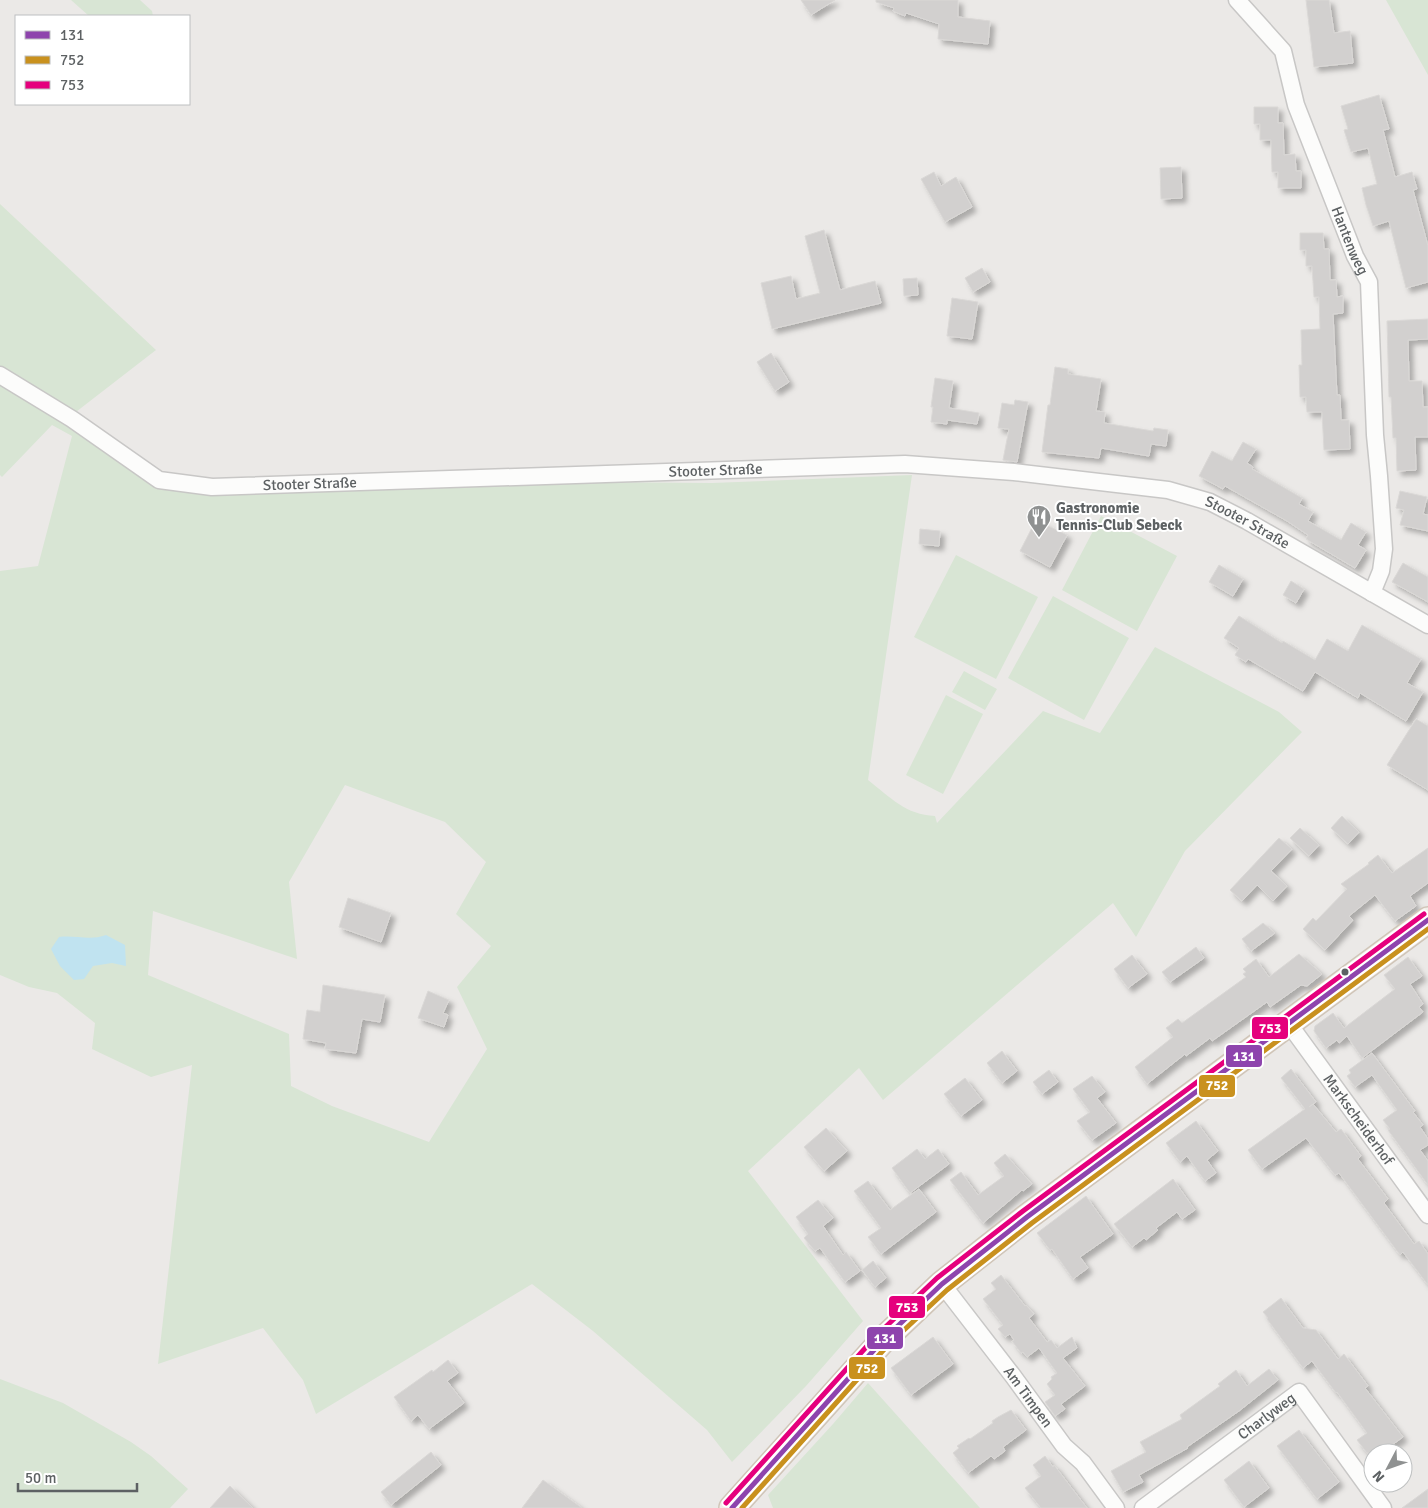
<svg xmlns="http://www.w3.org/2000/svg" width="1428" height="1508" font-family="Signika,sans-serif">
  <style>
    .green { fill: #d8e5d4; fill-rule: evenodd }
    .water { fill: #c0e3f0 }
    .building { fill: #d2d0cf; stroke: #dad8d6; filter: url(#shadow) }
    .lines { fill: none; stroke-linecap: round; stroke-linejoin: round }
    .street-casing { stroke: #c8c7c6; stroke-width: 19 }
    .primary-casing { stroke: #d0c5b8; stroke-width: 28 }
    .street { stroke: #fcfcfb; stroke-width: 16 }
    .primary { stroke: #f2efe9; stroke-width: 25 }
    .bus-1-casing { stroke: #fff; stroke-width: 9 }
    .bus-2-casing { stroke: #fff; stroke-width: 9 }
    .bus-3-casing { stroke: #fff; stroke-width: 9 }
    .bus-1 { stroke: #8e44ad; stroke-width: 5 }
    .bus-2 { stroke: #c9911e; stroke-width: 5 }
    .bus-3 { stroke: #e5007d; stroke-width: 5 }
    .bus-dot { fill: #5d6163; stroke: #fff; stroke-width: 2 }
    .labels { text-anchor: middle; stroke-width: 4; stroke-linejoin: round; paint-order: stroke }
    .street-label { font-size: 15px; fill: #5d6163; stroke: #fff }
    .poi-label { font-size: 15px; font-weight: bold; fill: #5d6163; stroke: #fff; text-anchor: start }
    .line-badge { stroke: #fff; stroke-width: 2 }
    .badge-label { font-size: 14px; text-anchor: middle; font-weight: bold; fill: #fff }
  </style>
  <defs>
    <filter id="shadow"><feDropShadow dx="4.5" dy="4.5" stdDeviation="2.5" flood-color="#0004"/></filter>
  </defs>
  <rect width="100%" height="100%" fill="#ebe9e7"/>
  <!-- green -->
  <path class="green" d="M71 0H140L152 11 153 16H89Z
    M1386 0H1428V75Z
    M0 204 156 350 72 415 155 470 190 479 712 483 912 475 868 780C890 797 906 815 935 816L937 823 1043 711 1100 733 1155 647 1279 712 1302 732 1185 851 1136 937 1113 903 883 1100 859 1068 748 1171 863 1321 806 1386 732 1462 707 1430 593 1331 532 1284 316 1414 303 1380 263 1328 158 1364 192 1065 151 1077 92 1049 95 1023 57 993 29 987 0 975V571L38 566 72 436 52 425 2 477 0 475ZM345 785 445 822 486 862 456 914 491 946 457 987 487 1049 429 1142 332 1106 291 1086 289 1034 148 975 153 911 297 959 289 882Z
    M1101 516 1177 556 1137 631 1062 590Z
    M956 555 1038 597 996 679 914 637Z
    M1053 596 1129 638 1084 720 1008 678Z
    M964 671 997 689 985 710 952 692Z
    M946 695 983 714 943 794 906 775Z
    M0 1379 63 1403 131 1442 151 1456 188 1489 170 1508H0Z
    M868 1383 980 1508H773L768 1495 833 1424Z"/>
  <!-- water -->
  <path class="water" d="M106 935 125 945 126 966 112 963 93 966 84 979 74 980 60 966 51 949 59 937C76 935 90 941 106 935Z"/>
  <!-- building -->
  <path class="building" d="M801 0H835L811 15Z
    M876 0H958V17L990 21 988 44 938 39 939 24 906 13 905 16 893 11 894 8 876 2Z
    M1306 0H1329L1334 33 1350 31 1353 63 1314 67Z
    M1379 95 1389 129 1383 130 1395 177 1412 172 1417 189 1413 190 1428 246V282L1406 288 1389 221 1373 226 1366 205 1362 188 1377 184 1368 148 1351 152 1344 130 1348 129 1341 106Z
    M1254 107H1278V123H1283L1284 155 1295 154 1296 171H1301V188H1278V172H1272L1271 140H1260V124H1254Z
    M1181 167 1182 198 1161 199 1160 168Z
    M934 172 941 186 956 177 972 207 945 222 921 179Z
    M824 230 840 290 875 281 881 303 772 329 761 283 791 276 796 299 820 293 805 236Z
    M1300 233H1323L1324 249H1329L1330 280H1336L1337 297 1343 296V313L1333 314 1337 395H1340L1341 420H1349L1350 449 1324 450 1322 412H1307L1306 397H1300L1299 365H1302L1301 330 1320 329 1319 297H1314L1312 266H1306V250H1300Z
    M982 268 990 282 973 292 965 278Z
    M917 278 918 295 904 296 903 279Z
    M952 298 978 302 972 339 947 336Z
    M1428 319V339L1408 340 1409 381H1422L1423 407H1428V437H1415L1416 470 1397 471 1396 438H1393L1391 397H1389L1387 321Z
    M771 353 789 382 775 391 757 362Z
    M1055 367 1068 369V374L1101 379 1096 411 1105 412 1104 423 1153 431 1154 428 1168 430 1166 446 1151 444 1149 456 1101 448 1099 458 1042 452 1048 405H1050Z
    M935 378 953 381 949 408 979 413 977 424 947 420V424L931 422 933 407H931Z
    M1015 400 1028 402 1017 462 1003 460 1009 429 998 428 1002 403 1014 405Z
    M1243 442 1256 449 1247 463 1253 467 1252 469 1302 498 1299 504 1313 512 1308 521 1341 540 1351 523 1366 532 1358 545 1366 550 1355 568 1306 539 1308 535 1287 521 1225 486 1223 489 1199 476 1212 451 1232 461Z
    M1400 491 1427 497 1423 514 1428 515V531L1400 525 1404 510 1396 508Z
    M1036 520 1067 535 1050 567 1020 551Z
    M920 529 940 531 939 546 919 544Z
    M1403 563 1428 577V602L1392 582Z
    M1219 565 1243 579 1233 596 1209 582Z
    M1291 581 1304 589 1296 603 1283 595Z
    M1239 616 1282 643 1283 641 1315 660 1327 639 1348 651 1362 625 1421 659 1407 683 1423 692 1406 721 1360 693 1358 698 1315 672 1303 691 1248 659 1246 662 1235 655 1239 648 1224 638Z
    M1416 719 1428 726V790L1387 765Z
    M1342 816 1359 832 1348 844 1331 828Z
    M1300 828 1319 845 1309 856 1290 838Z
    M1279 838 1292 849 1271 871 1287 886 1273 901 1257 885 1242 901 1230 890Z
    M1428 848V883L1410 896 1416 906 1395 921 1375 895 1349 916 1353 920 1325 950 1303 929 1313 918 1316 921 1347 889 1341 884 1369 864 1368 863 1378 855 1392 873Z
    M348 898 391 913 381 942 339 927Z
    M1263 923 1275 933 1251 951 1242 939Z
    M1196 947 1204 958 1170 982 1162 972Z
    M1299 954 1322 974 1307 986 1301 985 1270 1007 1267 1002 1212 1041 1210 1038 1186 1056 1185 1054 1147 1084 1135 1067 1173 1037 1166 1028 1178 1019 1182 1023 1246 977 1243 974 1246 972 1243 969 1256 959 1269 977Z
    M1132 955 1147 974 1128 988 1114 969Z
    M1408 957 1422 976 1410 984 1423 1004 1419 1007 1423 1012 1362 1058 1347 1036 1339 1043 1337 1040 1326 1048 1314 1031 1315 1026 1333 1013 1344 1028 1395 989 1384 975Z
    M323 985 385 995 380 1022 362 1019 356 1053 325 1049 326 1043 303 1039 307 1010 320 1012Z
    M428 991 449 1000 443 1013 448 1015 444 1027 418 1018Z
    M1002 1051 1017 1071 1002 1083 987 1063Z
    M1372 1053 1415 1111 1413 1112 1423 1125 1420 1127 1428 1139V1145L1420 1150 1428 1161V1185L1388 1130 1390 1129 1383 1120 1397 1110 1372 1075 1355 1087 1347 1076 1351 1073 1349 1070Z
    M1291 1069 1316 1102 1309 1107 1313 1104 1336 1132 1341 1129 1361 1156 1358 1159 1388 1199 1384 1203 1414 1244 1419 1241 1428 1254V1285L1403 1252 1400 1255 1339 1173 1335 1175 1306 1138 1262 1169 1248 1150 1305 1109 1281 1078Z
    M1049 1070 1058 1082 1042 1094 1033 1082Z
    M1092 1076 1105 1092 1097 1098 1116 1123 1092 1140 1077 1121 1090 1112 1073 1089Z
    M965 1078 982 1100 961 1116 944 1094Z
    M1196 1121 1218 1151 1207 1160 1216 1173 1205 1181 1187 1156 1180 1162 1166 1143Z
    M826 1128 847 1151 824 1171 804 1147Z
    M917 1149 925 1159 938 1149 949 1164 910 1193 892 1168Z
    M1005 1154 1032 1184 1023 1191 1022 1190 983 1223 950 1180 961 1172 978 1195 1004 1176 994 1163Z
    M1173 1179 1195 1210 1182 1219 1177 1212 1156 1228 1158 1230 1146 1240 1144 1238 1132 1247 1114 1224Z
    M868 1181 890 1210 919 1189 936 1212 881 1254 868 1237 881 1228 854 1191Z
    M1086 1196 1113 1234 1080 1257 1088 1268 1073 1279 1052 1249 1050 1250 1037 1233Z
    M818 1200 833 1218 823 1226 843 1255 846 1252 860 1271 845 1282 820 1248 815 1251 804 1238 808 1234 796 1217Z
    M873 1261 886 1278 875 1287 862 1270Z
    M1001 1275 1025 1306 1026 1305 1034 1314 1029 1318 1047 1342 1051 1340 1057 1348 1072 1337 1077 1348 1063 1358 1085 1386 1061 1404 1065 1409 1055 1416 1045 1402 1055 1395 1047 1384 1052 1379 1051 1377 1057 1373 1039 1348 1027 1357 1023 1352 1021 1353 1012 1341 1014 1340 1010 1334 1005 1337 998 1329 1003 1325 983 1299 996 1289 991 1283Z
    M1281 1298 1303 1328 1316 1330 1338 1359 1344 1354 1368 1386 1365 1388 1403 1437 1381 1453H1367L1357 1440 1367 1433 1337 1392 1336 1393 1312 1361 1303 1368 1267 1319 1268 1318 1263 1312Z
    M933 1337 953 1364 911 1395 891 1368Z
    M448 1360 458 1373 447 1381 464 1403 429 1429 418 1415 411 1421 394 1397 432 1370 433 1372Z
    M1269 1369 1278 1380 1239 1411 1187 1447 1188 1448 1139 1475 1143 1482 1123 1492 1111 1471 1146 1452 1140 1442 1182 1419 1180 1415 1220 1386 1218 1384 1236 1370 1247 1386Z
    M1011 1410 1026 1430 1003 1447 1005 1451 994 1459 991 1456 968 1473 953 1453 959 1448 957 1446 969 1438 970 1439 993 1423 992 1421 998 1417Z
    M1299 1430 1339 1482 1317 1499 1277 1446Z
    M431 1452 441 1465 391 1505 381 1492Z
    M1045 1456 1053 1467 1054 1465 1087 1508H1041L1025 1488 1041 1476 1033 1465Z
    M1249 1461 1269 1488 1244 1507 1224 1480Z
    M543 1480 582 1508H522Z
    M230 1486 253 1508H210Z
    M1428 1489V1508H1402Z"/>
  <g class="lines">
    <defs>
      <g id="street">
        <path id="s1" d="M1237 0 1283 51 1296 105 1355 256 1369 282 1375 435 1379 476 1384 549 1381 571 1372 593"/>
        <path id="s2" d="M0 375 72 419 159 480 212 487 905 464 1014 472 1168 490 1210 502 1247 521 1428 625"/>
        <path id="s3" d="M1289 1024 1428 1215"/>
        <path id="s4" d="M942 1284 1013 1376 1064 1446 1083 1463 1116 1508"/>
        <path id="s5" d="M1143 1508 1299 1392 1383 1508"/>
      </g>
      <path id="primary" d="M732 1508 883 1340 942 1284 1027 1217 1428 920"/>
    </defs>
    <!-- street casing -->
    <use href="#street" class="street-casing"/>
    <!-- primary casing -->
    <use href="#primary" class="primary-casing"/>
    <!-- street -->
    <use href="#street" class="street"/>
    <!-- primary -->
    <use href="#primary" class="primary"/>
    <defs>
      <path id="bus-1" d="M732 1508 883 1340 942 1284 1027 1217 1428 920"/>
      <path id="bus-2" d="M742 1508 888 1345 947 1290 1032 1223 1428 929"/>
      <path id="bus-3" d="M726 1503 877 1335 937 1278 1023 1211 1424 914"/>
    </defs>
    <!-- bus-1 casing -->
    <use href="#bus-1" class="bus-1-casing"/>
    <!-- bus-2 casing -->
    <use href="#bus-2" class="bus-2-casing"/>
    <!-- bus-3 casing -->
    <use href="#bus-3" class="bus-3-casing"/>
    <!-- bus-1 -->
    <use href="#bus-1" class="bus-1"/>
    <!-- bus-2 -->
    <use href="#bus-2" class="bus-2"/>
    <!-- bus-3 -->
    <use href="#bus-3" class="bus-3"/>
  </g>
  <!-- icons -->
  <defs>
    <symbol id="restaurant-pin" viewBox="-11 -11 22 30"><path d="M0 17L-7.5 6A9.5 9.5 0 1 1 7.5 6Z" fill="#8f9191" stroke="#fff"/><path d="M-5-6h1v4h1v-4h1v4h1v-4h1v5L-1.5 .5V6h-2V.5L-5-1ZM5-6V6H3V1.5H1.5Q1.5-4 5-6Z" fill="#fff"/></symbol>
  </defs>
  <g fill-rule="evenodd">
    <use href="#restaurant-pin" x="1025" y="503" width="28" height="38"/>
  </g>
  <!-- markers -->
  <circle class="bus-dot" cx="1345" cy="972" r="4.5"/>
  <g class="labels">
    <!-- street labels -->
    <g class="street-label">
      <text dy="5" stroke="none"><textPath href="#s1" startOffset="270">Hantenweg</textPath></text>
      <text dy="5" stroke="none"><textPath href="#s2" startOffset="748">Stooter Straße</textPath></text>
      <text dy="5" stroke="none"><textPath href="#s2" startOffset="342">Stooter Straße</textPath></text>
      <text dy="5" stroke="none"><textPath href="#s2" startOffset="1288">Stooter Straße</textPath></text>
      <text dy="5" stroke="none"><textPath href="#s3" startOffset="118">Markscheiderhof</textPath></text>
      <text dy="5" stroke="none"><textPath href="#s4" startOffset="142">Am Timpen</textPath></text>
      <text dy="5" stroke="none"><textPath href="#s5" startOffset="154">Charlyweg</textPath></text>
    </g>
    <!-- poi labels -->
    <g class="poi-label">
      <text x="1056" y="513">Gastronomie<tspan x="1056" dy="17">Tennis-Club Sebeck</tspan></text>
    </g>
  </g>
  <g class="line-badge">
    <rect x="1251" y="1016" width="38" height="24" rx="5" fill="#e5007d"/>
    <rect x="1225" y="1044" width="38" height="24" rx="5" fill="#8e44ad"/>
    <rect x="1198" y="1074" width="38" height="24" rx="5" fill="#c9911e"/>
    <rect x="888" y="1295" width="38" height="24" rx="5" fill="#e5007d"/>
    <rect x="866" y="1326" width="38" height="24" rx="5" fill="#8e44ad"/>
    <rect x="848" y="1356" width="38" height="24" rx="5" fill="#c9911e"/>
  </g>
  <g class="badge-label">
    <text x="1270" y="1033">753</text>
    <text x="1244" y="1061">131</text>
    <text x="1217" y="1090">752</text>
    <text x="907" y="1312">753</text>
    <text x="885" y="1343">131</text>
    <text x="867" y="1373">752</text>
  </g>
  <!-- legend -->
  <rect x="15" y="15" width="175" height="90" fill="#ffffff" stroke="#bec0c1"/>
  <rect x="25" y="31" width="25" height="8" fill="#8e44ad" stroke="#bec0c1"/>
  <text x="60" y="40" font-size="15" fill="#5d6163">131</text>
  <rect x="25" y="56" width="25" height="8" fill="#c9911e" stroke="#bec0c1"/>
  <text x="60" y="65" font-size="15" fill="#5d6163">752</text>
  <rect x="25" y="81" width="25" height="8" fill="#e5007d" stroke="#bec0c1"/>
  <text x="60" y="90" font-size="15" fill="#5d6163">753</text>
  <!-- north arrow -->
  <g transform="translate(1388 1468) rotate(229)"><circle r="24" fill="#ffffff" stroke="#bec0c1"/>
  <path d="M0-4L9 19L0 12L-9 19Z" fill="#8f9191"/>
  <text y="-8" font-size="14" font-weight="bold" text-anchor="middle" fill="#5d6163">N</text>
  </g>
  <!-- scale -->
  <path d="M18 1483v8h119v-8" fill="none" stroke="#5d6163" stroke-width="2.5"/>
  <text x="25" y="1483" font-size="15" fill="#5d6163" stroke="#ffffff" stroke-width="4" paint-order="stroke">50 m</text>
</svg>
